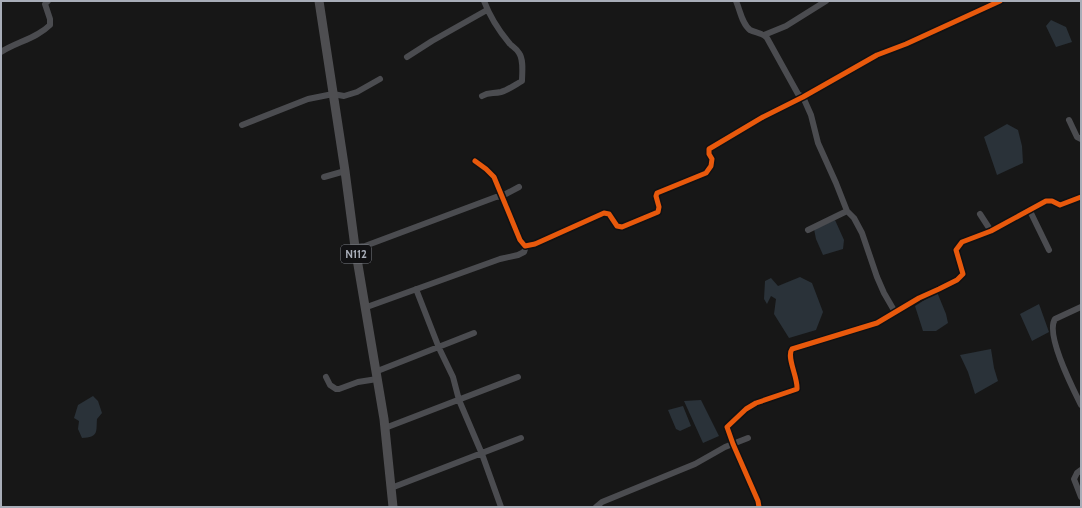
<svg xmlns="http://www.w3.org/2000/svg" width="1082" height="508" font-family="Cabin,sans-serif">
  <style>
    .water { fill: #2a3239 }
    .lines { fill: none; stroke-linecap: round; stroke-linejoin: round }
    .minor { stroke: #4b4c50; stroke-width: 6 }
    .highway { stroke: #4e4e51; stroke-width: 9 }
    .cycleway-casing { stroke: #111113; stroke-width: 8 }
    .cycleway { stroke: #e8590c; stroke-width: 5 }
    .labels { text-anchor: middle; stroke-width: 3.5; stroke-linejoin: round; paint-order: stroke }
    .shield { fill: #111113; stroke: #7b7e86; stroke-width: 1 }
    .shield-label { font-size: 11px; font-weight: bold; fill: #a8adb8 }
  </style>
  <rect width="100%" height="100%" fill="#171717"/>
  <!-- water -->
  <path class="water" d="M1051 20 1066 27 1072 42 1056 47 1046 26Z
    M1007 124 1018 130 1022 146 1023 163 997 175 984 137Z
    M835 220 844 240 843 249 823 255 816 239 814 229Z
    M800 277 812 283 823 312 816 330 789 338 774 314 776 299 771 296 767 304 764 299 765 281 771 278 778 286Z
    M937 292 946 314 948 323 936 331H923L915 306Z
    M1039 304 1049 332 1032 341 1020 314Z
    M991 349 994 368 998 381 975 394 968 372 960 355Z
    M93 396 98 401 102 413 97 419C96 432 99 437 82 438L78 429 79 421 74 418 78 405Z
    M701 400 719 436 703 443 684 401Z
    M683 406 691 426 680 431 676 429 668 410Z"/>
  <g class="lines">
    <!-- minor -->
    <path class="minor" d="M736 1C740 10 742 24 750 30 756 33 763 33 767 38L798 94 803 97 811 115 818 143 836 183 847 211 854 218 862 233 877 277 884 293 895 312
      M764 35 786 26 826 1
      M1 52C17 42 37 38 50 25V19L45 4 48 1
      M407 57 432 41 487 10
      M482 96C489 92 493 94 501 92 508 90 515 85 522 81 522 73 524 60 519 53 517 49 513 47 510 44 499 31 490 17 484 1
      M1069 120 1077 137 1081 139
      M242 125 308 99 333 94 344 96 357 92 380 79
      M475 161 486 169 494 177 520 240 525 246 535 244 604 213 609 214 617 226 622 227 658 212 659 207 656 196 657 193 706 173 711 166 712 159 709 154V149L763 117 803 97 877 55 906 44 1000 1
      M324 177 345 171
      M1030 211 1049 250
      M980 214 991 231
      M808 230 847 211
      M355 247 365 246 496 197 502 196 519 187
      M416 289 439 348 453 377 459 400 482 454 501 507
      M1081 307 1055 319C1045 334 1073 389 1081 405
      M364 308 500 259 518 255 524 252 526 246
      M377 370H380L474 333
      M326 377 330 385 336 389H339L358 382 377 379
      M385 428 518 377
      M1081 470 1077 473 1074 479 1081 497
      M391 488 521 438
      M596 507 602 502 695 464 725 447 748 438
      M759 507 758 501 733 444 727 427 746 409 756 403 797 389C798 377 786 357 792 349L877 323 919 298 939 289 957 280 963 274 956 250 962 242 991 231 1046 201H1052L1060 205 1081 197"/>
    <!-- highway -->
    <path class="highway" d="M319 1 345 171 355 247 384 419 393 507"/>
    <defs>
      <path id="cycleway" d="M475 161 486 169 494 177 520 240 525 246 535 244 604 213 609 214 617 226 622 227 658 212 659 207 656 196 657 193 706 173 711 166 712 159 709 154V149L763 117 803 97 877 55 906 44 1000 1
        M759 507 758 501 733 444 727 427 746 409 756 403 797 389C798 377 786 357 792 349L877 323 919 298 939 289 957 280 963 274 956 250 962 242 991 231 1046 201H1052L1060 205 1081 197"/>
    </defs>
    <!-- cycleway casing -->
    <use href="#cycleway" class="cycleway-casing"/>
    <!-- cycleway -->
    <use href="#cycleway" class="cycleway"/>
  </g>
  <g class="labels">
    <!-- shield labels -->
    <rect class="shield" x="341" y="245" width="30" height="18" rx="3"/>
    <g class="shield-label">
      <text x="356" y="258">N112</text>
    </g>
  </g>
  <!-- border -->
  <rect width="1082" height="508" fill="none" stroke="#a8adb8" stroke-width="4"/>
</svg>
